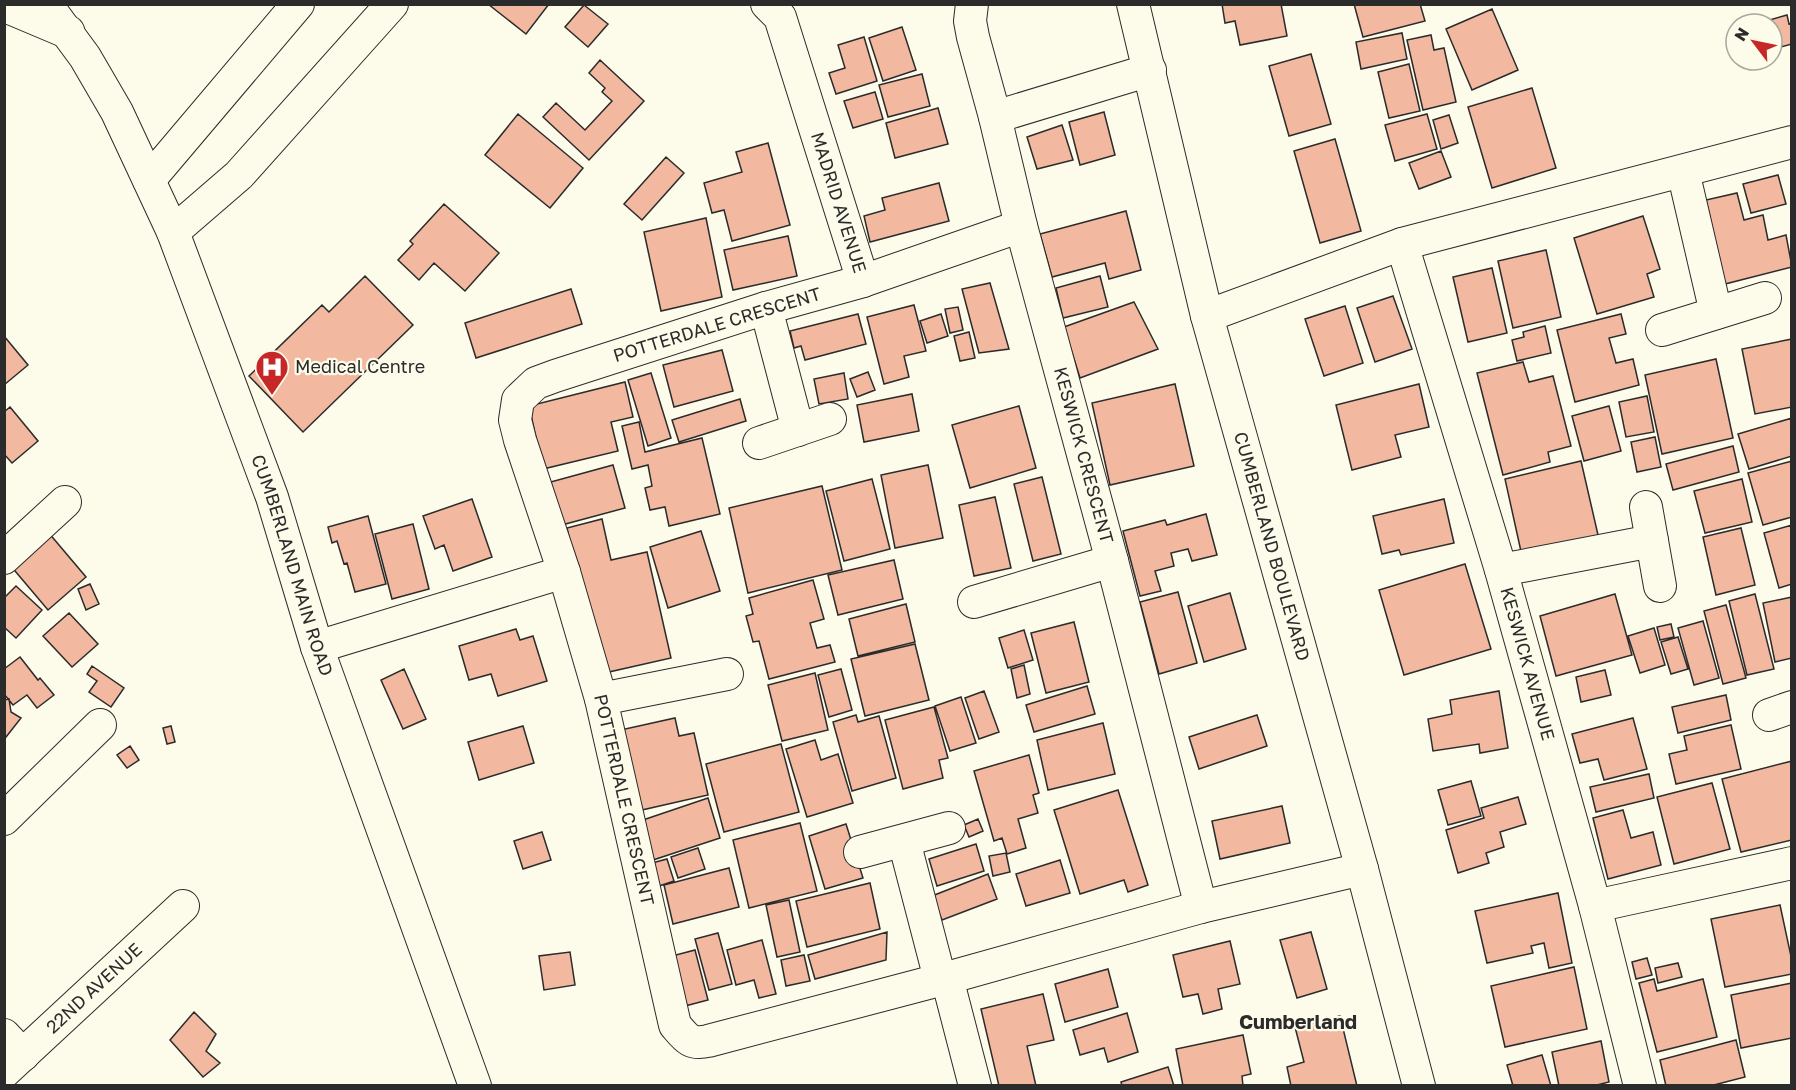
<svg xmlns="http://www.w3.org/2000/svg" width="1796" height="1090" font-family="'Golos Text',sans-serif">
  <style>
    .building { fill: #f2b8a0; stroke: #2b2b2b; stroke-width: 1.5 }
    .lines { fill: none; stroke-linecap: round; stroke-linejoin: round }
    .minor-casing { stroke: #2b2b2b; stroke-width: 34 }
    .major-casing { stroke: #2b2b2b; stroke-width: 35 }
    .minor { stroke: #fdfbea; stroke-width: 32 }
    .major { stroke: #fdfbea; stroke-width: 33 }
    .labels { text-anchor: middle; stroke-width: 4.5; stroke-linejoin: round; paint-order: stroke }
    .street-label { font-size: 18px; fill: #2b2b2b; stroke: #fdfbea }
    .poi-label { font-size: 18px; fill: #2b2b2b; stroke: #fdfbea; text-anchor: start }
    .neighbourhood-label { font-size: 20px; font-weight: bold; fill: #2b2b2b; stroke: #fdfbea }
  </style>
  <rect width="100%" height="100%" fill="#fdfbea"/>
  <!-- building -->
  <path class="building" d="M488 4H549L526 34Z
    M1222 4H1281L1287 36 1240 45 1235 21 1225 23Z
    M1354 4H1420L1425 21 1363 37Z
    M584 5 608 24 588 47 565 27Z
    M1492 9 1518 70 1472 90 1446 29Z
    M1787 15 1789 24 1792 23V44L1773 49 1772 24H1767L1766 21Z
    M902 27 916 70 883 81 869 38Z
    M1402 33 1407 59 1361 69 1356 42Z
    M1431 35 1434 50 1444 48 1456 102 1423 110 1407 40Z
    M864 37 877 81 836 94 829 73 845 68 838 45Z
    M1311 54 1331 124 1289 136 1269 66Z
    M600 60 644 101 589 160 543 117 556 103 585 130 612 101 602 92 605 88 589 73Z
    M1409 64 1420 111 1389 118 1378 72Z
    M922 74 930 106 888 117 879 85Z
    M1532 88 1556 168 1492 188 1468 107Z
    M875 92 883 119 853 128 844 101Z
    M938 108 948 144 895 158 886 123Z
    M1104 112 1115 155 1080 165 1069 122Z
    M518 114 583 168 550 208 485 155Z
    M1427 114 1437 149 1395 161 1385 125Z
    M1449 115 1458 143 1441 149 1433 120Z
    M1062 125 1073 160 1037 169 1027 137Z
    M1335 139 1361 231 1320 243 1294 151Z
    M768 143 790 225 732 241 724 210 712 213 704 183 742 172 736 152Z
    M1441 151 1451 177 1419 189 1409 163Z
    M666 157 684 173 642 220 624 204Z
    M1778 175 1786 204 1751 213 1743 184Z
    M939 183 949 221 870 242 864 216 885 210 882 198Z
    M1737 193 1744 220 1763 215 1768 240 1786 235 1792 267 1725 284 1706 200Z
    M444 204 499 253 465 291 434 263 419 280 398 260 413 244 410 241Z
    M1126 211 1141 270 1109 279 1105 263 1052 277 1040 234Z
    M1643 216 1660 269 1647 274 1654 297 1597 314 1574 238Z
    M706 218 722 297 661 311 644 232Z
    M788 236 797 276 733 290 724 250Z
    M1546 250 1561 317 1513 328 1498 261Z
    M1492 268 1507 333 1468 342 1453 277Z
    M365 276 413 325 303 432 249 376 322 305 329 312Z
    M1100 276 1108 307 1063 318 1056 288Z
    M990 283 1009 349 979 353 962 289Z
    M571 289 582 324 476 358 465 323Z
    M1393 296 1412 349 1375 362 1357 308Z
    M1134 302 1158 349 1080 378 1064 327Z
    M914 305 926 351 904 356 909 377 884 384 867 317Z
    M1345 306 1363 363 1324 376 1305 319Z
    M958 307 963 330 950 333 945 309Z
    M858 314 866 344 805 360 801 346 794 348 790 331Z
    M941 314 948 336 927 343 920 321Z
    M1621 314 1626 334 1609 338 1616 363 1633 359 1639 385 1575 402 1557 330Z
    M1545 326 1551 353 1517 361 1512 340 1524 337 1523 332Z
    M969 332 975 358 960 361 954 336Z
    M4 336 28 365 4 385Z
    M1792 339V407L1755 414 1742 349Z
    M722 350 733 391 674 407 663 365Z
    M1716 359 1733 438 1662 454 1645 375Z
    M1523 362 1529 382 1553 376 1571 446 1548 452 1550 462 1503 475 1477 373Z
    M868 372 875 390 857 397 850 379Z
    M651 373 671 438 648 446 628 380Z
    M844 373 848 399 819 404 814 379Z
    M625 382 633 417 611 422 618 451 543 469 529 406Z
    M1175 384 1194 466 1110 485 1092 403Z
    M1419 384 1429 427 1395 435 1401 457 1352 470 1336 405Z
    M912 394 919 431 864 442 857 405Z
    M1647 396 1654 432 1626 437 1619 402Z
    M740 399 746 421 679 442 672 420Z
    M1019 406 1036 468 970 488 952 425Z
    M1609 406 1621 451 1584 461 1572 416Z
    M10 407 38 441 12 463 4 454V412Z
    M1792 418V456L1749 469 1738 434Z
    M639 422 645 452 702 438 720 514 669 526 665 507 650 510 645 488 652 486 648 465 632 469 622 426Z
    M1655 437 1661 467 1637 472 1631 442Z
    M1733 446 1739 472 1673 490 1666 464Z
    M1581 461 1601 548 1524 565 1505 479Z
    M1792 461V517L1763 525 1748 473Z
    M613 465 625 508 558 526 547 483Z
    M928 465 943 538 895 548 881 475Z
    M1042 477 1061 554 1033 561 1014 484Z
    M872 479 890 549 844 561 826 491Z
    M1742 479 1752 522 1705 533 1694 491Z
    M822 486 842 570 748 593 729 508Z
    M995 497 1011 568 974 576 959 505Z
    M472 499 492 557 453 571 444 545 435 549 423 516Z
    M1444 499 1454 543 1401 555 1399 550 1382 554 1373 516Z
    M1206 514 1217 555 1192 561 1188 549 1171 553 1174 566 1155 571 1161 591 1140 596 1123 531 1165 520 1167 525Z
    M368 516 386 584 355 592 347 563 344 564 337 541 332 543 328 527Z
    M602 519 611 560 647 552 671 658 600 674 567 528Z
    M413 524 429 589 392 599 375 534Z
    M1792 525V584L1779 588 1764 533Z
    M1741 528 1755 585 1716 595 1703 537Z
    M701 531 720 591 668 608 650 547Z
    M48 532 86 577 48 610 10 565Z
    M894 560 903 599 838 615 828 575Z
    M1465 564 1491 649 1404 675 1379 590Z
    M813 580 824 619 810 623 817 648 830 645 835 662 769 679 759 641 753 642 746 616 753 614 749 598Z
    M90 584 99 604 86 610 78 589Z
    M16 586 42 610 16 638 4 627V598Z
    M1178 592 1197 663 1159 674 1140 602Z
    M1230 593 1246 649 1204 662 1188 606Z
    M1615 594 1632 655 1556 676 1540 616Z
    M1755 594 1774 669 1747 675 1729 601Z
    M1792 597V658L1775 662 1763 603Z
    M906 604 915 642 858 656 849 619Z
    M1726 605 1746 678 1723 684 1704 611Z
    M69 613 98 644 72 667 43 636Z
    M1703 621 1719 678 1694 685 1678 628Z
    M1074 622 1089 682 1046 693 1031 633Z
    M1671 624 1674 637 1660 640 1657 627Z
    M1654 628 1665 665 1640 673 1628 636Z
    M516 629 520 640 533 636 547 681 498 696 491 674 469 680 459 646Z
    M1024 630 1033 660 1008 668 999 638Z
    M1678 637 1688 669 1671 674 1661 642Z
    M915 644 929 700 865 716 851 659Z
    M20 657 38 680 40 678 54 695 37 708 27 695 13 705 4 694V669Z
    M1024 665 1030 694 1017 698 1011 669Z
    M92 666 124 688 111 707 89 692 97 681 87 674Z
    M404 669 426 719 403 729 381 680Z
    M841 669 852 710 829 717 818 675Z
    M1605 670 1611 695 1581 702 1576 677Z
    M815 673 828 730 782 741 768 685Z
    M1087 686 1095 714 1034 732 1026 705Z
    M984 691 999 732 979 739 965 698Z
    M1499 691 1508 748 1480 753 1479 744 1433 751 1428 719 1452 714 1450 700Z
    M1726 695 1731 720 1678 733 1672 707Z
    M961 697 976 743 950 751 935 706Z
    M9 699 11 712 21 718 6 737 4 735V700Z
    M934 707 948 758 939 760 943 778 903 789 885 720Z
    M856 715 858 722 879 716 896 778 852 791 833 722Z
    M1257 715 1267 746 1199 769 1189 737Z
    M675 718 679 736 694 733 708 795 633 812 616 731Z
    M1633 718 1647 769 1604 780 1598 759 1580 763 1572 734Z
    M1103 723 1115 774 1048 790 1037 740Z
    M1731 725 1741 769 1676 784 1669 754 1687 750 1684 736Z
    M171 726 175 742 167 744 163 728Z
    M523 726 534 763 479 780 468 742Z
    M815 740 821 760 838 754 853 803 807 817 786 749Z
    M781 744 799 812 724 832 706 764Z
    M130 746 139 760 127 768 117 755Z
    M1029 755 1039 793 1033 795 1038 813 1018 819 1026 848 1007 854 1002 838 994 841 974 771Z
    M1792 761V840L1741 852 1722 779Z
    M1649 774 1654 798 1596 812 1590 787Z
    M1471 781 1481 816 1448 825 1438 790Z
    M1712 783 1730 849 1674 864 1657 797Z
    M1118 790 1148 885 1128 892 1124 880 1080 894 1054 810Z
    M1518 797 1526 824 1500 832 1504 847 1486 853 1489 863 1458 873 1446 830 1484 818 1481 808Z
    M708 798 720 838 653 860 640 821Z
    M1282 806 1290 843 1220 859 1212 821Z
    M1623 810 1631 838 1653 832 1661 865 1608 879 1593 818Z
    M978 819 983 831 969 837 964 825Z
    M800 823 817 891 749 908 733 840Z
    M846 824 863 878 825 889 809 836Z
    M542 832 551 860 523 869 514 841Z
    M976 844 984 871 937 886 929 859Z
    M698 848 705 869 678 878 671 857Z
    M1006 853 1010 872 993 876 989 856Z
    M667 859 674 881 659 886 652 863Z
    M1060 860 1070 893 1026 906 1016 874Z
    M729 868 739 907 673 924 664 885Z
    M988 874 997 899 942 920 932 896Z
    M870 883 880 929 807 947 796 901Z
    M1558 893 1572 963 1549 968 1544 943 1531 946 1533 953 1487 963 1475 911Z
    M789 900 800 952 777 957 766 905Z
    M1780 905 1792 961V974L1725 987 1711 919Z
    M887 932 886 960 815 979 808 955Z
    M1311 932 1327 989 1297 998 1280 940Z
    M718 933 732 984 709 990 695 939Z
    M762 940 776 994 759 998 754 980 736 985 727 950Z
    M1230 941 1240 984 1218 989 1222 1009 1203 1014 1198 994 1183 997 1173 955Z
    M695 950 708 1000 685 1006 672 956Z
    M570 952 575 985 544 990 539 956Z
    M804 955 810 981 786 986 781 960Z
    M1647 958 1652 975 1636 979 1632 962Z
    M1678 963 1682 977 1658 983 1655 968Z
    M1574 967 1587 1029 1505 1047 1491 986Z
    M1108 969 1118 1007 1065 1022 1055 984Z
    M1654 979 1657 991 1703 979 1717 1037 1657 1052 1639 983Z
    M1792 983V1038L1741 1048 1731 995Z
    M1043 994 1054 1040 1027 1046 1036 1086H999L981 1009Z
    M194 1012 216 1034 206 1051 220 1063 203 1077 170 1040Z
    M1127 1013 1138 1052 1108 1062 1104 1048 1080 1055 1073 1030Z
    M1340 1016 1357 1086H1291L1287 1067 1304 1062 1295 1027Z
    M1243 1035 1251 1074 1242 1076 1243 1086H1183L1176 1049Z
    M1736 1040 1745 1077 1710 1086H1666L1660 1060Z
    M1601 1041 1609 1082 1593 1086H1559L1552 1052Z
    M1542 1055 1551 1086H1513L1507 1065Z
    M1168 1067 1174 1086H1122L1121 1082Z"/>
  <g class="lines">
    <defs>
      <g id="minor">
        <path id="s1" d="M46 4 85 57 117 112 173 232 272 497 317 647 475 1086"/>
        <path id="s2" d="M767 4 780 17 863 281 1021 226"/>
        <path id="s3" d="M972 4 970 21 973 37 995 117 1021 226 1112 561 1201 907"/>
        <path id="s4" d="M1133 4 1207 316 1362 869 1419 1086"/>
        <path d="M995 117 1150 70"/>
        <path d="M1683 171 1716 313"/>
        <path d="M149 180 298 4"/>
        <path d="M173 232 239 175 392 4"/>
        <path id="s5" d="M1402 244 1501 570 1595 906 1640 1086"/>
        <path id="s6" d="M863 281 766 308 555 376 536 383 518 400 515 420 520 440 564 572 601 699 675 1025C686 1038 690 1045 708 1041L947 978 1201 907 1362 869"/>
        <path d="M766 308 798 430"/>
        <path d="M1207 316 1402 244 1792 142"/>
        <path d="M1662 330 1765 298"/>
        <path d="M759 443 830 419"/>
        <path d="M1646 507 1660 586"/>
        <path d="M4 558 65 502"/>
        <path d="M1501 570 1652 541"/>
        <path d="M974 602 1112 561"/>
        <path d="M317 647 564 572"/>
        <path d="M601 699 727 674"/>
        <path d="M1769 715 1792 707"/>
        <path d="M4 819 100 725"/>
        <path d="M904 841 940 979"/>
        <path d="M860 852 949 828"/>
        <path d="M1595 906 1792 863"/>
        <path d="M947 978 975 1086"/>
        <path d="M4 1035 23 1055"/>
        <path id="s7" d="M4 1072 183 906"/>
      </g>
      <path id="major" d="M4 5 68 32"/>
    </defs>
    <!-- minor casing -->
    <use href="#minor" class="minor-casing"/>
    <!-- major casing -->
    <use href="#major" class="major-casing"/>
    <!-- minor -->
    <use href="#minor" class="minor"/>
    <!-- major -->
    <use href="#major" class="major"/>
  </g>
  <!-- icons -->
  <defs>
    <symbol id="hospital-pin" viewBox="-11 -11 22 30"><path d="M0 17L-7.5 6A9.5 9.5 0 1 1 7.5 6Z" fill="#c62828" stroke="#fdfbea"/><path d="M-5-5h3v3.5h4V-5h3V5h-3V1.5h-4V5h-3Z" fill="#fff"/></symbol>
  </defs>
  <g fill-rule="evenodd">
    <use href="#hospital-pin" x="253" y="348" width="38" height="52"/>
  </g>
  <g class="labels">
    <!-- street labels -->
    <g class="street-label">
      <text dy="6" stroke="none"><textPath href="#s2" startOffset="213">MADRID AVENUE</textPath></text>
      <text transform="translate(717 325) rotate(-17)" y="6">POTTERDALE CRESCENT</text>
      <text dy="6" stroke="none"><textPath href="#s3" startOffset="466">KESWICK CRESCENT</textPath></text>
      <text dy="6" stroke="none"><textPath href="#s4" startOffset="560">CUMBERLAND BOULEVARD</textPath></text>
      <text dy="6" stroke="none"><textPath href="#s1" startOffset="616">CUMBERLAND MAIN ROAD</textPath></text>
      <text dy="6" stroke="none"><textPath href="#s5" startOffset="438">KESWICK AVENUE</textPath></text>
      <text dy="6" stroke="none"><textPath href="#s6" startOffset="783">POTTERDALE CRESCENT</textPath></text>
      <text dy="6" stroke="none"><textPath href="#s7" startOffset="123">22ND AVENUE</textPath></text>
    </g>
    <!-- poi labels -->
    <g class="poi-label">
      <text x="295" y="373">Medical Centre</text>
    </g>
    <!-- neighbourhood labels -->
    <g class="neighbourhood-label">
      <text x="1298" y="1029">Cumberland</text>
    </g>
  </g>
  <!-- border -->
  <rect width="1796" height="1090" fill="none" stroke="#2b2b2b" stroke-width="12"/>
  <!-- north arrow -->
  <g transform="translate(1754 42) rotate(302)"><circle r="28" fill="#fdfbea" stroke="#a9a89e" stroke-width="1.5"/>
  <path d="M0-4.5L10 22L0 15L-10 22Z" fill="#c62828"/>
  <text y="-9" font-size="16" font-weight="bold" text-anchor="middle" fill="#2b2b2b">N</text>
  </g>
</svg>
